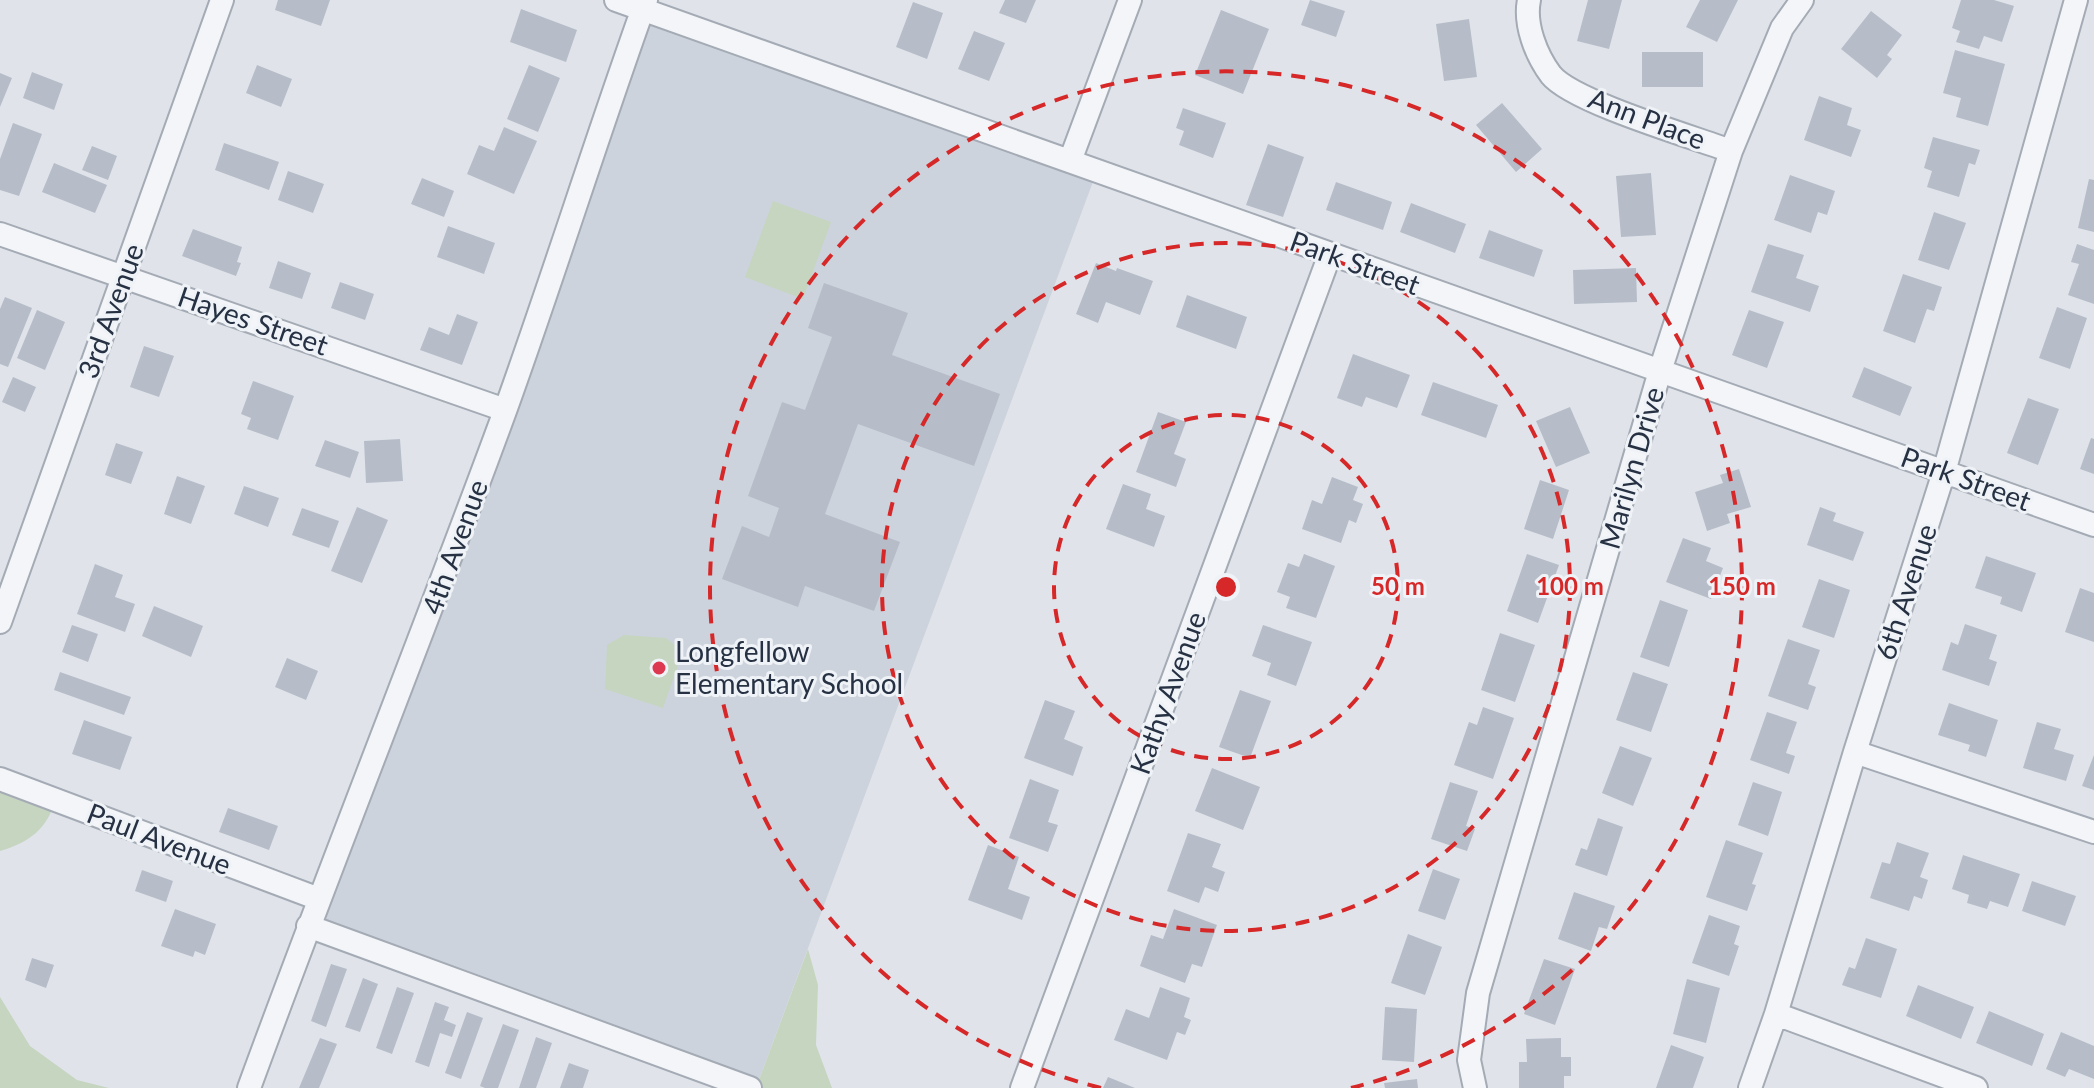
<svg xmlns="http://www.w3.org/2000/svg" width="2094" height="1088" font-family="Lato,sans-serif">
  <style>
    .built { fill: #cdd3dc }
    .green { fill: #c5d5c0 }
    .building { fill: #b6bdc8 }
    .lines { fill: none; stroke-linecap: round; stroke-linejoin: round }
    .minor-casing { stroke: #a4abb5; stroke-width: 26 }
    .minor { stroke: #f3f5f8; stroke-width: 22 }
    .ring { fill: none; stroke: #d62828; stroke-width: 4; stroke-dasharray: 14 10 }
    .poi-dot { fill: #dc384f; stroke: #eff3f7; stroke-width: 3 }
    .labels { text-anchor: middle; stroke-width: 6; stroke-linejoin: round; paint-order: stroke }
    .street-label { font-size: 28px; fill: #263143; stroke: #eff3f7 }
    .poi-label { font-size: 28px; fill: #263143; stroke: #eff3f7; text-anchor: start }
    .centre { fill: #d62828; stroke: #eff3f7; stroke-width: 4 }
    .ring-label { font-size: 24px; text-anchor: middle; font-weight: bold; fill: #d62828; stroke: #eff3f7; stroke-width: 6; stroke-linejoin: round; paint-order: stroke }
  </style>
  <rect width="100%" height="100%" fill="#e0e4ea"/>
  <!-- built -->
  <path class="built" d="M643 9 1097 171 756 1088 308 926Z"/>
  <!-- green -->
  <path class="green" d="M773 201 831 222 803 299 745 277Z
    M624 635 666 638 683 651 663 708 605 689 607 645Z
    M0 779 55 800C48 829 28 843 0 851Z
    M808 949 818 985 816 1045 832 1088H756Z
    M0 997 30 1046 77 1080 109 1088H0Z"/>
  <!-- building -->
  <path class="building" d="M278 0H330L321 26 275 10Z
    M1005 0H1036L1026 23 999 13Z
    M1310 0 1345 11 1336 37 1301 25Z
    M1588 0H1622L1609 49 1577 41Z
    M1700 0H1738L1717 42 1686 27Z
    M1961 0H1994L2014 6 2002 42 1984 36 1979 49 1956 42 1960 31 1952 28Z
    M913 2 943 13 927 59 896 47Z
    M521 9 577 30 566 62 510 42Z
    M1221 10 1269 29 1243 94 1195 75Z
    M1871 11 1902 35 1887 55 1892 59 1877 78 1841 49Z
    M1469 19 1477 77 1444 81 1436 24Z
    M974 31 1005 43 989 81 958 69Z
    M1955 50 2005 64 1988 126 1956 117 1961 98 1943 93Z
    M1642 52H1703V87H1642Z
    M257 65 292 79 281 107 246 93Z
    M529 65 560 78 538 132 507 119Z
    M32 72 63 84 54 110 23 98Z
    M0 73 12 78 0 107Z
    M1819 96 1852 108 1847 125 1861 130 1851 157 1804 140Z
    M1502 103 1542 149 1516 172 1476 125Z
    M1183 108 1226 123 1213 158 1179 145 1184 131 1176 128Z
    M13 123 42 134 19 196 0 190V159Z
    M504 127 537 141 514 194 467 174 479 145 494 151Z
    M1933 137 1980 150 1975 165 1969 163 1959 197 1927 187 1932 171 1924 168Z
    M224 143 279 162 269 190 215 170Z
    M1268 144 1304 157 1283 217 1246 205Z
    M92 146 117 156 108 180 82 170Z
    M54 163 107 185 95 213 42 192Z
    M288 171 324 184 313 213 278 200Z
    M1651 173 1656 235 1621 237 1616 176Z
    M1790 175 1835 191 1827 215 1818 212 1811 233 1774 220Z
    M422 178 454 191 444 217 411 204Z
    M2089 179 2094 180V232L2078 228Z
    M1336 182 1392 202 1383 230 1326 210Z
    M1411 203 1466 224 1455 253 1400 232Z
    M1934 212 1966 223 1949 270 1918 260Z
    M448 226 495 243 484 274 437 257Z
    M193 229 242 247 237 262 241 263 236 276 182 256Z
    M1489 230 1543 250 1534 277 1479 258Z
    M1768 244 1804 255 1796 278 1819 286 1810 312 1751 292Z
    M2077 244 2094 250V304L2068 295 2079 264 2071 262Z
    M278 261 311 273 302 299 269 288Z
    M1096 263 1116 271 1117 268 1153 281 1140 315 1106 302 1098 323 1076 314Z
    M1636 268 1637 302 1574 304 1573 270Z
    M1903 274 1942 287 1934 311 1927 309 1915 343 1883 331Z
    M340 282 374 294 365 320 331 308Z
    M824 283 908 313 892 355 1000 394 974 466 858 424 825 514 900 542 874 611 805 586 798 607 722 579 742 526 769 537 779 508 748 496 782 402 805 410 832 337 808 328Z
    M1187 295 1247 317 1236 349 1176 327Z
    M5 297 32 308 8 367 0 364V309Z
    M2057 307 2087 318 2070 369 2039 358Z
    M37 310 65 322 45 370 17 358Z
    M1749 310 1784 322 1767 368 1732 355Z
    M457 314 478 322 462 365 420 350 429 327 449 335Z
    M144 346 174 356 159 397 130 387Z
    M1353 354 1410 375 1397 408 1366 397 1362 407 1337 398Z
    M1864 367 1912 387 1900 416 1852 397Z
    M13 377 36 387 25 412 2 402Z
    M253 381 294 396 278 440 247 429 251 418 241 414Z
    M1433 382 1498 405 1486 438 1421 415Z
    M2028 398 2059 409 2038 465 2007 453Z
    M1570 407 1590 453 1556 467 1536 421Z
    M1158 412 1186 422 1174 454 1186 459 1176 487 1136 472Z
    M2091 438 2094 439V474L2080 469Z
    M400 439 403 481 366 483 364 441Z
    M325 440 359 452 350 478 315 466Z
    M116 443 143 452 131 484 105 475Z
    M1739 469 1751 507 1727 514 1730 523 1707 531 1695 492 1723 483 1720 475Z
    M177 476 205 486 191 524 164 514Z
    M1332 477 1358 487 1353 500 1363 504 1356 523 1349 520 1341 543 1302 529 1312 500 1322 504Z
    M1540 480 1569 490 1553 539 1524 529Z
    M1123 484 1151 494 1146 509 1165 516 1154 547 1106 529Z
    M244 486 279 498 268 527 234 514Z
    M357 507 388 520 362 583 331 571Z
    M1820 507 1836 513 1833 521 1864 532 1853 561 1807 545Z
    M302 508 339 521 329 548 292 535Z
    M1683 538 1711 548 1706 561 1723 568 1711 599 1666 582Z
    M1304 554 1335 566 1316 618 1286 608 1290 597 1277 592 1288 563 1299 567Z
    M1527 554 1559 565 1538 623 1507 611Z
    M1986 556 2036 573 2022 612 2000 604 2002 597 1975 588Z
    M95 564 123 575 115 597 135 604 125 632 77 614Z
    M1819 579 1850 590 1834 638 1802 627Z
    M2080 588 2094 593V642L2065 632Z
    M1660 600 1688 610 1669 667 1640 657Z
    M154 606 203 626 191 657 142 636Z
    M1965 624 1997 635 1989 659 1997 662 1989 686 1942 670 1951 642 1958 645Z
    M72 625 98 634 88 662 62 652Z
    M1263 625 1312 642 1296 686 1267 675 1271 663 1252 656Z
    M1500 633 1535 645 1515 702 1481 690Z
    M1788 639 1820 650 1808 684 1816 687 1808 710 1768 696Z
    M287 658 318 671 306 700 275 687Z
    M60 672 131 697 124 715 54 690Z
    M1633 672 1668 684 1651 732 1616 720Z
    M1240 690 1271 701 1250 758 1219 747Z
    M1045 700 1075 711 1064 739 1083 747 1073 776 1024 758Z
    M1949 703 1998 720 1986 757 1968 751 1970 745 1938 735Z
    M1483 707 1514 718 1493 779 1454 765 1469 722 1477 725Z
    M1767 712 1797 722 1786 753 1795 756 1789 774 1750 760Z
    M84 720 132 737 120 770 72 754Z
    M2037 722 2061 729 2054 749 2074 755 2066 781 2023 768Z
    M1620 746 1652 758 1633 806 1602 793Z
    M2094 755V790L2082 786Z
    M1212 768 1260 787 1243 830 1195 811Z
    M1030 779 1059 790 1048 822 1058 825 1048 852 1009 838Z
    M1450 782 1478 791 1466 826 1475 829 1467 851 1431 839Z
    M1753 782 1782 792 1768 836 1738 825Z
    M228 808 278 826 269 850 219 832Z
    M1598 818 1623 827 1607 876 1575 865 1581 848 1587 850Z
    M1188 833 1221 844 1212 867 1225 872 1218 892 1205 887 1199 903 1167 891Z
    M1726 840 1763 853 1752 884 1756 885 1747 911 1706 897Z
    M1897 842 1929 853 1920 877 1928 880 1922 899 1914 896 1909 911 1870 898 1882 862 1890 864Z
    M988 845 1019 857 1008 889 1030 897 1022 920 968 900Z
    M1963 855 2020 874 2008 907 1990 901 1987 909 1967 903 1969 895 1952 889Z
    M1433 869 1460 879 1445 920 1418 911Z
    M142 870 173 881 166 902 135 891Z
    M2032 881 2076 896 2065 926 2022 911Z
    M1574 892 1615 906 1607 929 1599 927 1591 951 1558 939Z
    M175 909 216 924 205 955 195 951 193 957 161 946Z
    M1174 909 1217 925 1202 967 1192 964 1185 983 1140 966 1151 935 1163 939Z
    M1709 915 1740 926 1734 944 1739 946 1729 976 1692 963Z
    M1408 934 1442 947 1425 995 1391 983Z
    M1866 938 1897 949 1881 998 1842 985 1849 967 1855 969Z
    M32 958 54 965 46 988 25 980Z
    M1544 959 1575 969 1555 1025 1524 1014Z
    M331 964 347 969 326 1027 311 1021Z
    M363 978 378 984 360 1032 345 1027Z
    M1687 979 1720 988 1706 1043 1673 1034Z
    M1918 985 1974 1007 1961 1039 1906 1016Z
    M397 987 414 993 392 1054 376 1048Z
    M1160 987 1190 998 1184 1017 1191 1020 1185 1035 1177 1032 1167 1060 1114 1040 1126 1009 1149 1018Z
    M435 1002 449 1007 444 1020 456 1025 452 1037 440 1033 429 1067 415 1062Z
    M1385 1007 1417 1009 1414 1062 1382 1060Z
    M1989 1011 2044 1034 2032 1066 1976 1043Z
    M467 1012 483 1018 461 1079 445 1073Z
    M503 1024 519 1030 498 1088H485L480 1086Z
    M2061 1032 2094 1046V1079L2069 1069 2065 1077 2046 1069Z
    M536 1037 552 1043 536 1088H519Z
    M320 1038 337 1044 319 1088H299Z
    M1561 1038V1057H1571V1076H1564V1088H1519V1062H1527L1526 1039Z
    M1671 1045 1704 1057 1693 1088H1656Z
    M569 1063 589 1070 583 1088H560Z
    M1108 1077 1135 1088H1103Z
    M1417 1079 1418 1088H1385L1384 1083Z"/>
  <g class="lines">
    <defs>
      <path id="minor" d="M616 0 2094 525
        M1529 0C1524 24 1536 55 1551 75 1573 102 1693 137 1731 151
        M1070 161 1130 0
        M0 234 505 410
        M0 622 222 0
        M1855 752 2094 832
        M0 779 319 899
        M308 926 750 1088
        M1776 1014 1976 1088
        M249 1088C332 861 422 637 505 411 554 275 597 136 646 0
        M1022 1088 1330 254
        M1475 1088 1469 1060 1478 993 1660 371 1731 151 1782 28 1802 0
        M1750 1088 1776 1014 1855 752 1944 472 2076 0"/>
    </defs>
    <!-- minor casing -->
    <use href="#minor" class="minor-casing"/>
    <!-- minor -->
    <use href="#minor" class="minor"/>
  </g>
  <!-- distance rings -->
  <g class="ring">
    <circle cx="1226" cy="587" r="172"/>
    <circle cx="1226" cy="587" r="344"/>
    <path d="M1101 1088A516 516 0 1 1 1351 1088"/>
  </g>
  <!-- markers -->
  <circle class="poi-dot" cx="659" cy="668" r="8"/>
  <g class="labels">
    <!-- street labels -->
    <g class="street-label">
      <text transform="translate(1647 119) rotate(21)" y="10">Ann Place</text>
      <text transform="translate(1355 263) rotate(20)" y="10">Park Street</text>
      <text transform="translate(111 311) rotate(-70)" y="10">3rd Avenue</text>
      <text transform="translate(253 321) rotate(19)" y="10">Hayes Street</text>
      <text transform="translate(1632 468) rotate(-74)" y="10">Marilyn Drive</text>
      <text transform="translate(1966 479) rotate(20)" y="10">Park Street</text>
      <text transform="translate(455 547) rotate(-70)" y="10">4th Avenue</text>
      <text transform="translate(1906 592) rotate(-72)" y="10">6th Avenue</text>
      <text transform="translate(1168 693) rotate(-70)" y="10">Kathy Avenue</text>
      <text transform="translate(159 839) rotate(21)" y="10">Paul Avenue</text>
    </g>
    <!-- poi labels -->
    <g class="poi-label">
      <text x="675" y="662">Longfellow<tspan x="675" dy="32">Elementary School</tspan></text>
    </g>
  </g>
  <circle cx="1226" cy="587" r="12" class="centre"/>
  <g class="ring-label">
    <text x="1398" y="595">50 m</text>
    <text x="1570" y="595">100 m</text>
    <text x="1742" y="595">150 m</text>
  </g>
</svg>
